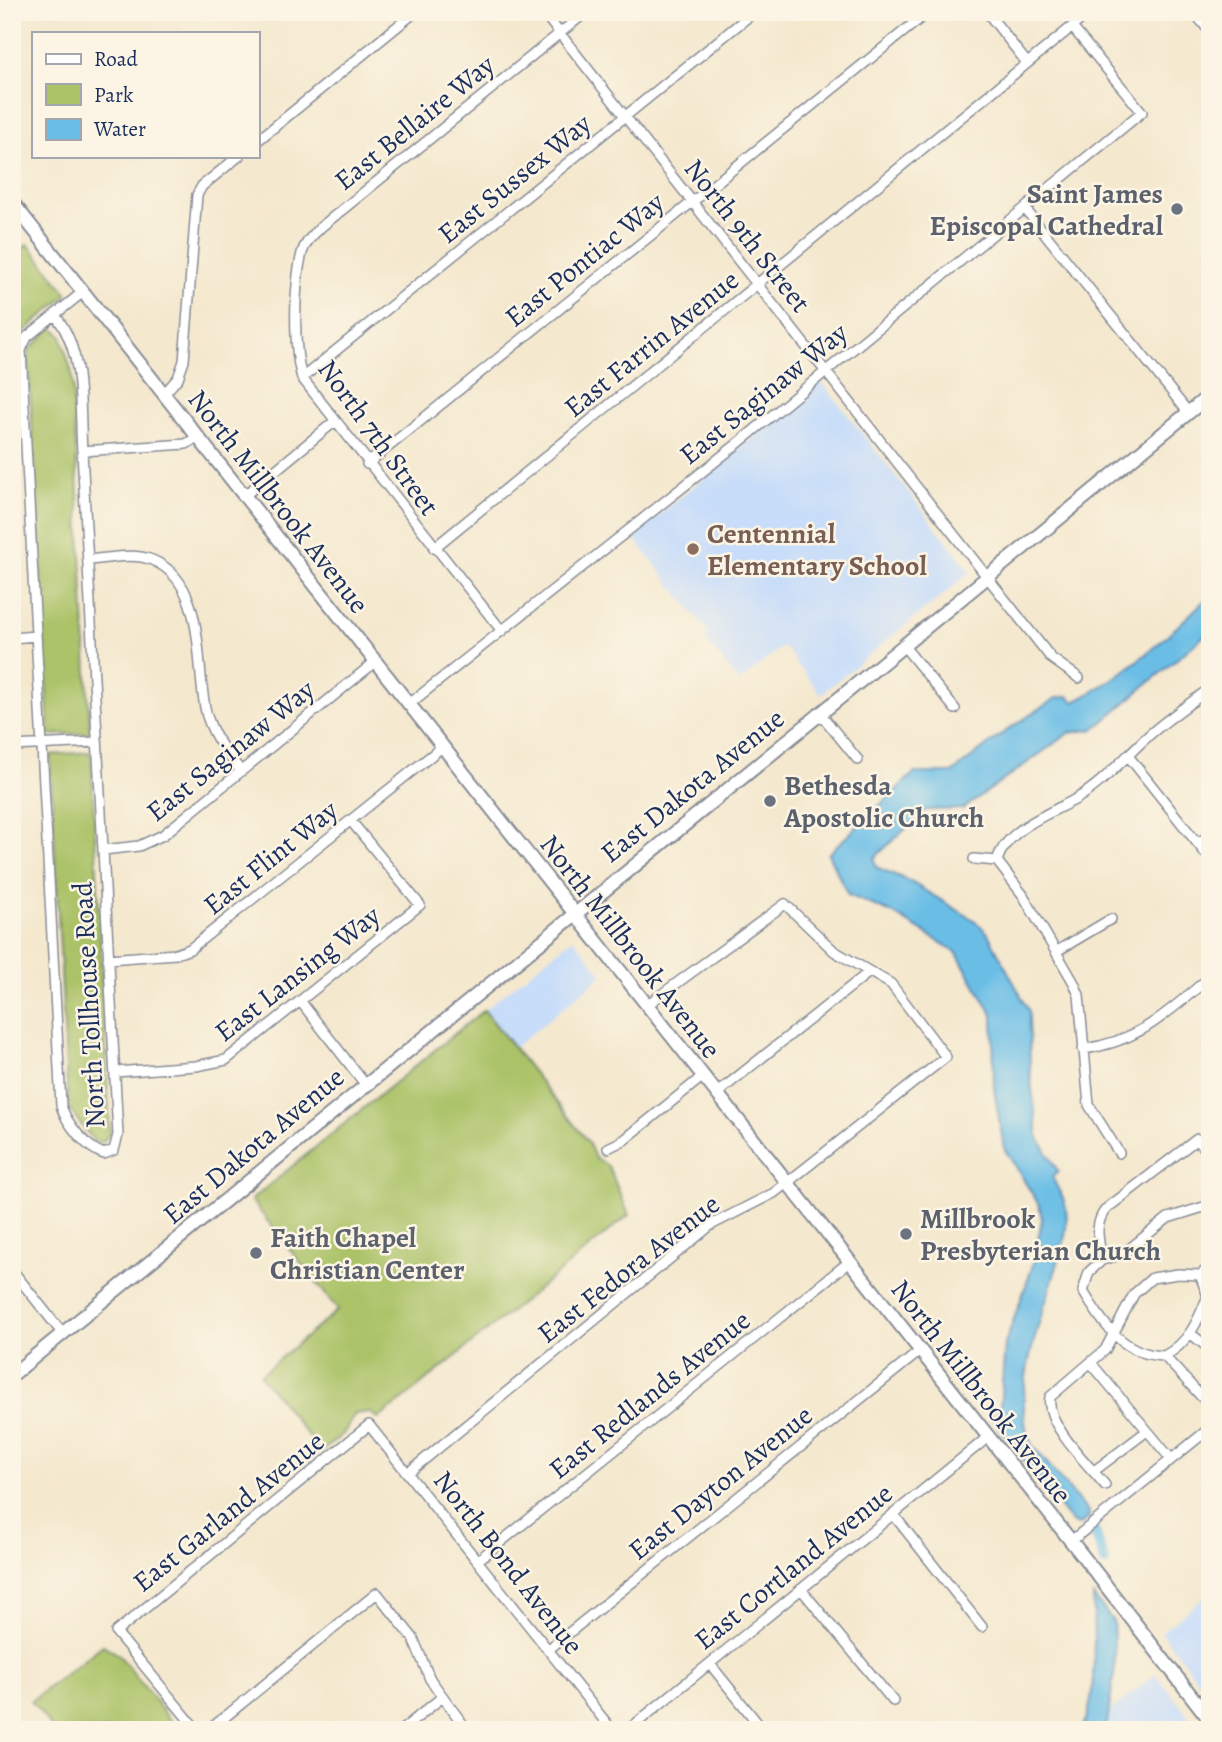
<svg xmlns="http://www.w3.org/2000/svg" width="1222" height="1742" font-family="Alegreya,serif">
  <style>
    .built { fill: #c8ddf9 }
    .green { fill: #abc267; stroke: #637862; stroke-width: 2 }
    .water { fill: #6abee6; stroke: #4276a2; stroke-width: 2 }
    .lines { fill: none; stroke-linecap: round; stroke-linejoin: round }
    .canal { stroke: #6abee6; stroke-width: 10 }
    .street-casing { stroke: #888c96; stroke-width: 12 }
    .secondary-casing { stroke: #888c96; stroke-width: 16 }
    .street { stroke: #fff; stroke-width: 9 }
    .secondary { stroke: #fff; stroke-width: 12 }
    .worship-dot { fill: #6b7280; stroke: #fcf5e5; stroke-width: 2.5 }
    .education-dot { fill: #8d6e63; stroke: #fcf5e5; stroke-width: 2.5 }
    .labels { text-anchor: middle; stroke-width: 5; stroke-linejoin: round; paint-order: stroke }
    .street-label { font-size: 28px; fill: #1b2f5e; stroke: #fcf5e5 }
    .worship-label { font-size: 28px; font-weight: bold; fill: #5b616d; stroke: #fcf5e5; text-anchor: start }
    .education-label { font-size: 28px; font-weight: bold; fill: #785e54; stroke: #fcf5e5; text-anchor: start }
  </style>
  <rect width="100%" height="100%" fill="#fcf5e5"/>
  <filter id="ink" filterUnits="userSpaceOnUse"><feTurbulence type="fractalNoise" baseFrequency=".0143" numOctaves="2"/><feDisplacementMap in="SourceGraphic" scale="14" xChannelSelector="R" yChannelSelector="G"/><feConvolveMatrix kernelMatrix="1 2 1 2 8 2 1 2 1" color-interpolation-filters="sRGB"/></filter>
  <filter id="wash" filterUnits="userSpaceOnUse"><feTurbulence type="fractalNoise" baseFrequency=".00686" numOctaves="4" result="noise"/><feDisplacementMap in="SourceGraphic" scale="28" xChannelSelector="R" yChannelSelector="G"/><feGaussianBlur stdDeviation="1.57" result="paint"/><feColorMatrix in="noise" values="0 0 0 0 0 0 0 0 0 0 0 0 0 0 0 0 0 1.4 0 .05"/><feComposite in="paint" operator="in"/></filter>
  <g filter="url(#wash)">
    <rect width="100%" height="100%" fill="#f4e8ce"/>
    <!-- built -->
    <path class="built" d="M821 381 971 572 821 694 783 646 739 682 704 638 709 633 633 537Z
      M573 938 603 975 514 1048 484 1010Z
      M1210 1592V1696L1161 1632Z
      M1156 1674 1199 1730H1106L1110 1711Z"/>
    <!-- green -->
    <path class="green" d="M28 244 66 292V296L12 342V257Z
      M52 327 61 335 72 374 90 733 49 735 28 351Z
      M91 752 110 1133 103 1142 94 1141 68 1108 50 755Z
      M484 1010 588 1142 595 1158 608 1166 629 1215 401 1401 378 1419 370 1412 355 1414 343 1434 321 1452 260 1375 338 1310 251 1200Z
      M103 1645 119 1655 178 1730H54L31 1701Z"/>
    <!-- water -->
    <path class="water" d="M1210 595V631L1094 729 1069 733 963 809 926 810 874 858 876 867 909 881 974 920 987 932 1029 1011 1030 1073 1038 1137 1058 1171 1052 1177C1056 1185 1061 1193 1064 1201 1071 1221 1063 1249 1056 1269 1042 1317 1008 1397 1032 1445L1089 1513V1517L1080 1525 1073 1524 991 1418 1000 1410 1005 1344 1032 1268 1042 1219 1039 1205 1004 1148 994 1089 993 1015 956 952 892 913 848 895 828 854 914 773H952L1003 733 1056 698 1068 696 1074 702C1124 677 1171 634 1210 595Z
      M1093 1596 1113 1621 1115 1668 1106 1730H1080C1099 1707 1093 1627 1093 1596Z"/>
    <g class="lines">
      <!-- canal -->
      <path class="canal" d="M1095 1532 1105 1562"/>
    </g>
  </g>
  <g filter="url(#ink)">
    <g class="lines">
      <defs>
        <path id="street" d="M543 12 1051 658 1079 678
          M987 12 1027 63
          M1194 12 1210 32
          M257 141 415 12
          M1026 210 1188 412
          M55 315C85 352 79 405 82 451L118 1135 114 1150 104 1154C86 1148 67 1124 61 1106L21 350 27 337 83 292
          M302 378 754 12
          M164 394 178 378 184 361 197 195 202 186 239 156
          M82 451 186 444 198 437
          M367 464 928 12
          M244 496 334 422
          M434 548 1090 12
          M88 560C107 559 133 552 152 560 209 583 194 671 207 716 214 738 227 754 241 771
          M502 631 302 378C293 347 294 285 302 253 305 242 313 235 321 227L586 12
          M12 638 36 636
          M903 645 955 709
          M408 705 736 445 1142 112 1072 27
          M819 712 858 760
          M12 746 97 742
          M1129 757 1210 859
          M1198 844 1210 834
          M103 850 139 846 163 835 375 662
          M974 859 997 861
          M997 861 1023 895 1074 983 1079 995 1089 1105 1119 1153
          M997 861C1006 829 1049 814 1076 799 1103 783 1123 759 1146 738 1165 720 1189 705 1210 688
          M1057 951 1111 919
          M108 959 176 954 190 949 442 747
          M301 1002 365 1084
          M1083 1049C1139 1042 1168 1012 1210 977
          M115 1072 196 1066 226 1060 420 905 351 821
          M716 1094 868 973
          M608 1148 624 1140 702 1077
          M1102 1260C1099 1241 1093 1225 1106 1209L1197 1139 1210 1154
          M12 1270 63 1334
          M1200 1275 1208 1296C1198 1321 1189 1343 1164 1356 1123 1355 1102 1323 1083 1291L1089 1272 1102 1260 1123 1254 1168 1218 1210 1205
          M1191 1334 1210 1349
          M1164 1356 1210 1406
          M1091 1363 1171 1459
          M1094 1471 1147 1431
          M409 1472 711 1225 774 1193 946 1057 891 984 834 951 785 904 647 1005
          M1105 1485C1088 1464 1045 1424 1050 1397L1105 1350 1134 1294 1152 1278 1178 1274 1200 1275 1210 1267
          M893 1514 982 1627
          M1070 1542 1210 1428
          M477 1561 849 1262
          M801 1589 893 1701
          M549 1649 920 1351
          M710 1664 763 1730
          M197 1730 116 1632 369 1425 612 1730
          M209 1730 377 1593 413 1638 430 1679 467 1730
          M402 1730 441 1698
          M628 1730 987 1438"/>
        <path id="secondary" d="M12 202 1086 1560 1210 1720
          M12 1375 1210 395"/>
      </defs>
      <!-- street casing -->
      <use href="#street" class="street-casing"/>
      <!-- secondary casing -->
      <use href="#secondary" class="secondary-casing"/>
      <!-- street -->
      <use href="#street" class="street"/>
      <!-- secondary -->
      <use href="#secondary" class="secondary"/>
    </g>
  </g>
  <!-- markers -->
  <g class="worship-dot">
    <circle cx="1177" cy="209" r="7"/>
    <circle cx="770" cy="801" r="7"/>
    <circle cx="906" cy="1234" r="7"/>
    <circle cx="256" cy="1253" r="7"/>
  </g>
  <circle class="education-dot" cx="693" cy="549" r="7"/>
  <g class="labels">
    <!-- street labels -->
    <g class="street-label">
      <text transform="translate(414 122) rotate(-39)" y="10">East Bellaire Way</text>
      <text transform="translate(514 178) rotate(-39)" y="10">East Sussex Way</text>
      <text transform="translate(748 235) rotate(52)" y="10">North 9th Street</text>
      <text transform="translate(584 259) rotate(-39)" y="10">East Pontiac Way</text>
      <text transform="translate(651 343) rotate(-39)" y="10">East Farrin Avenue</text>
      <text transform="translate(763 393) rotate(-39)" y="10">East Saginaw Way</text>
      <text transform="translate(379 437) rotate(54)" y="10">North 7th Street</text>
      <text transform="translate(279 501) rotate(52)" y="10">North Millbrook Avenue</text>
      <text transform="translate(230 750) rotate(-39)" y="10">East Saginaw Way</text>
      <text transform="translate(692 785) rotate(-39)" y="10">East Dakota Avenue</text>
      <text transform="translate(270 857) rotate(-39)" y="10">East Flint Way</text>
      <text transform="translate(631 946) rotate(52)" y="10">North Millbrook Avenue</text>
      <text transform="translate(297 973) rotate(-38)" y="10">East Lansing Way</text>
      <text transform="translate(88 1005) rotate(-93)" y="10">North Tollhouse Road</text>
      <text transform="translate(253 1145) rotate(-40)" y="10">East Dakota Avenue</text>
      <text transform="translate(628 1268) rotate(-38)" y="10">East Fedora Avenue</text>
      <text transform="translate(982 1391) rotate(52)" y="10">North Millbrook Avenue</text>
      <text transform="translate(649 1394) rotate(-39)" y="10">East Redlands Avenue</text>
      <text transform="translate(720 1482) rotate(-39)" y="10">East Dayton Avenue</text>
      <text transform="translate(228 1511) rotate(-39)" y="10">East Garland Avenue</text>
      <text transform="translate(509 1562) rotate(52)" y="10">North Bond Avenue</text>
      <text transform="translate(793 1566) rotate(-39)" y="10">East Cortland Avenue</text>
    </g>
    <!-- worship labels -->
    <g class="worship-label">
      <text x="1163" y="203" text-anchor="end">Saint James<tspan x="1163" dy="32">Episcopal Cathedral</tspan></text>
      <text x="784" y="795">Bethesda<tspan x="784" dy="32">Apostolic Church</tspan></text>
      <text x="920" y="1228">Millbrook<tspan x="920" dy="32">Presbyterian Church</tspan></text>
      <text x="270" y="1247">Faith Chapel<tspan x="270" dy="32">Christian Center</tspan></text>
    </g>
    <!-- education labels -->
    <g class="education-label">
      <text x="707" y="543">Centennial<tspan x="707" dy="32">Elementary School</tspan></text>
    </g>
  </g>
  <!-- margin -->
  <rect width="1222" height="1742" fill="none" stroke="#fcf5e5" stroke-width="42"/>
  <!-- legend -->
  <rect x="32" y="32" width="228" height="126" fill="#fcf5e5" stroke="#a2a6af" stroke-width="2"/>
  <rect x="46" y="54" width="35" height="10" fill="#ffffff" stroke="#a2a6af" stroke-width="2"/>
  <text x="94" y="66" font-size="21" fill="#1b2f5e">Road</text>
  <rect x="46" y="84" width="35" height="21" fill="#abc267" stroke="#a2a6af" stroke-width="2"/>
  <text x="94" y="102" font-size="21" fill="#1b2f5e">Park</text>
  <rect x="46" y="119" width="35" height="21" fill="#6abee6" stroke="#a2a6af" stroke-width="2"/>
  <text x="94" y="136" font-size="21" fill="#1b2f5e">Water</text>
</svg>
